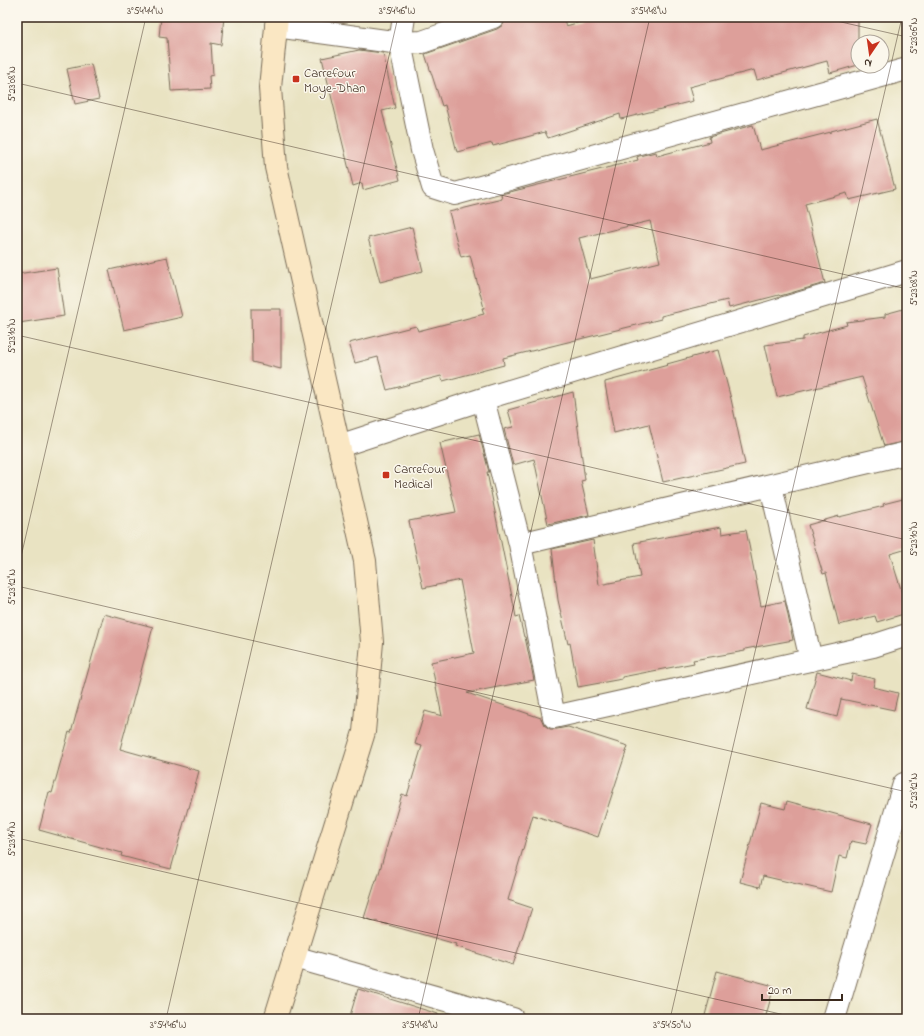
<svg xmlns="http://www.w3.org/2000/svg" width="924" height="1036" font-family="'Indie Flower',sans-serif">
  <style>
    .building { fill: #dd9f9a; fill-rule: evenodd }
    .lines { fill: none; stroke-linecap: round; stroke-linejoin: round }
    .street-casing { stroke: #786b57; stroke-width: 24 }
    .secondary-casing { stroke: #786b57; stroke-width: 24 }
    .street { stroke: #fff; stroke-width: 22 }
    .secondary { stroke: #fae7c3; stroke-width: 22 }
    .ticks { fill: none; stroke: #3b2a1e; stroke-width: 1; stroke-opacity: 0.45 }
    .poi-dot { fill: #c8321e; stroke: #fbf7ec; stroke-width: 1.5 }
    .labels { text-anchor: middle; stroke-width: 3; stroke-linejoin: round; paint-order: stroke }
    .poi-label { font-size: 13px; fill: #3b2a1e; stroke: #fbf7ec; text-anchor: start }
    .neatline { fill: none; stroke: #3b2a1e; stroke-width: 1.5 }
    .ticks-label { font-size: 10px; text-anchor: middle; fill: #3b2a1e }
  </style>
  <rect width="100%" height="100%" fill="#fbf7ec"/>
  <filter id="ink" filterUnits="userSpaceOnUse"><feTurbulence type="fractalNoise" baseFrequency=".025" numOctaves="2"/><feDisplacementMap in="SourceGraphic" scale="8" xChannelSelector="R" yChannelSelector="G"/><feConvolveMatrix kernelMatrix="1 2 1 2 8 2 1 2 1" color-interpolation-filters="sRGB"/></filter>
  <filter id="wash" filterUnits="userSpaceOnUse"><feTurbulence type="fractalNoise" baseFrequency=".012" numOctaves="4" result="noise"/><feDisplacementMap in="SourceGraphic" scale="16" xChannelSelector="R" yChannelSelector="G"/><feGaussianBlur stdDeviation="0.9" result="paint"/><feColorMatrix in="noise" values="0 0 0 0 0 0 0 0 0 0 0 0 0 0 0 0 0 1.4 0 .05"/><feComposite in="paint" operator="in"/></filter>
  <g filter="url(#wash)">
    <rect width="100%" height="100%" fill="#e9e3c2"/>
    <g id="blocks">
      <!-- building -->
      <path class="building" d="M161 17H224L221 45 211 43 213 75 209 76 210 89 171 91 167 38 159 37Z
        M505 17H563L566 26 598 17H858V65L830 73 827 61 757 80 754 70 689 87 693 101 621 119 620 114 548 138 545 132 493 146 492 143 457 152 445 105 442 106 425 54 497 29 503 25 505 20Z
        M359 50 383 53 395 108 382 111 400 180 363 190 362 183 353 186 322 58Z
        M91 64 99 99 75 104 67 69Z
        M877 119 895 189 849 200 847 193 805 204 825 283 780 296 779 295 729 308 727 300 661 316V319L503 358 504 365 443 381 441 376 387 390 378 357 355 363 349 343 416 326 418 331 484 314 482 308H484L470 255 461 257 449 212 502 199 501 194 514 191 638 160 637 157 639 156 656 152 657 156 710 142 709 137 753 125 760 150 831 132V131ZM650 221 660 262 590 279 579 238Z
        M412 227 423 271 380 282 368 238Z
        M167 257 182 317 124 330 109 270Z
        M57 268 64 316 19 323 17 307V274Z
        M907 308V441L884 446 862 377 777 397 765 345 803 340V337L847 325 846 322 885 317V314Z
        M251 309H281V369L252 362Z
        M718 350 731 399 745 464 663 482 649 424 614 433 605 384V382L668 365 667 364Z
        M573 392 585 480 581 481 589 515 548 524 534 459 513 465 504 429 513 427 508 410Z
        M479 434 489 472H487L516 617 519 616 524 637H525L534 680 467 693 541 718 544 725 550 729H557L568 727 628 746 598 837 533 815 508 900 532 908 513 965 455 946 456 944 364 918 376 880H377L402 794 407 796 422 746 415 744 425 711 442 716 431 662 474 653 460 580 423 588 409 521 456 512 440 443Z
        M907 498V549L890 554 907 609V613L877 622 875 616 839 625 826 573 823 574 808 525 839 516V517L884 506 883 504Z
        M721 527 722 534 746 530 761 606 785 601 793 640 745 649V651L693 660 694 663 622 677V679L578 687 570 643 568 644 558 600 552 549 593 540 599 585 640 577 634 543Z
        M104 614 153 627 120 749 199 771 189 808H188L171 869 121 856 122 853 39 830 49 792 52 793 69 732 71 733Z
        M817 672 851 681 852 674 875 679 873 687 898 693 894 710 841 699 837 717 807 709Z
        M787 801 872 824 866 844 851 841 847 858 839 856 831 892 763 876 760 887 740 882 761 803 785 809Z
        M717 971 774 986 765 1019H704Z
        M358 989 438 1014 437 1019H349Z"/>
    </g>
  </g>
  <g filter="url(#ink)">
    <use href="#blocks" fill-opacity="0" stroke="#786b57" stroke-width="1"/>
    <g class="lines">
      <defs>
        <path id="street" d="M404 17 400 43 422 150 433 187 455 194 907 69
          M276 26 400 43 422 42 493 17
          M483 399 520 544 554 717 873 646 907 635
          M339 446 483 399 907 271
          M771 486 811 660
          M520 544 907 453
          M294 957 513 1019
          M834 1019 904 784"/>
        <path id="secondary" d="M275 1019 364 732 372 642 365 561 276 167 270 88 277 17"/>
      </defs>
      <!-- street casing -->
      <use href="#street" class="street-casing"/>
      <!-- secondary casing -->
      <use href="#secondary" class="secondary-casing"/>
      <!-- street -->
      <use href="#street" class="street"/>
      <!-- secondary -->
      <use href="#secondary" class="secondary"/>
    </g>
  </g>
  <!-- ticks -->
  <path class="ticks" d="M819 17 907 37M17 83 907 289M17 335 907 540M17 574 146 17M17 586 907 792M17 838 802 1019M166 1019 398 17M418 1019 650 17M670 1019 902 17"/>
  <!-- markers -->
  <g class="poi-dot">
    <rect x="292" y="75" width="8" height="8" rx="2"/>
    <rect x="382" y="471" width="8" height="8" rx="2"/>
  </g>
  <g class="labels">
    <!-- poi labels -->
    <g class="poi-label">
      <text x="304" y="77">Carrefour<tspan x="304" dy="15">Moye-Dhan</tspan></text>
      <text x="394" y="473">Carrefour<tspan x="394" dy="15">Medical</tspan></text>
    </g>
  </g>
  <!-- margin -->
  <rect width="924" height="1036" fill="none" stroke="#fbf7ec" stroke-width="44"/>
  <!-- north arrow -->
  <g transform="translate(870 54) rotate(193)"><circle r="19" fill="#fbf7ec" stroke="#aea59a"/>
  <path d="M0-3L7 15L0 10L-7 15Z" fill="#c8321e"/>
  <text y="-6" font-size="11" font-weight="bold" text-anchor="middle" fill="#3b2a1e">N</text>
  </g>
  <!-- scale -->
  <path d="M762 994v6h80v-6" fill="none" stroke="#3b2a1e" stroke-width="2"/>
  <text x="768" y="994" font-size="12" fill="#3b2a1e" stroke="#fbf7ec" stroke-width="3" paint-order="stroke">20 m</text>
  <rect x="22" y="22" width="880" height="992" class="neatline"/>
  <g class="ticks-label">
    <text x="145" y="14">3°54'44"W</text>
    <text x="397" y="14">3°54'46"W</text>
    <text x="649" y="14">3°54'48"W</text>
    <text transform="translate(913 36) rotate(-90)" y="4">5°23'06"N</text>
    <text transform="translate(11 84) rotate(-90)" y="4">5°23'08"N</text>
    <text transform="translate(913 288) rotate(-90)" y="4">5°23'08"N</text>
    <text transform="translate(11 336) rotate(-90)" y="4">5°23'10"N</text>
    <text transform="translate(913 539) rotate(-90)" y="4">5°23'10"N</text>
    <text transform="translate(11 587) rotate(-90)" y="4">5°23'12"N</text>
    <text transform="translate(913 791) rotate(-90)" y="4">5°23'12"N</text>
    <text transform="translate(11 839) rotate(-90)" y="4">5°23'14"N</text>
    <text x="168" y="1028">3°54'46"W</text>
    <text x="420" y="1028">3°54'48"W</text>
    <text x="672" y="1028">3°54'50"W</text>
  </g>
</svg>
